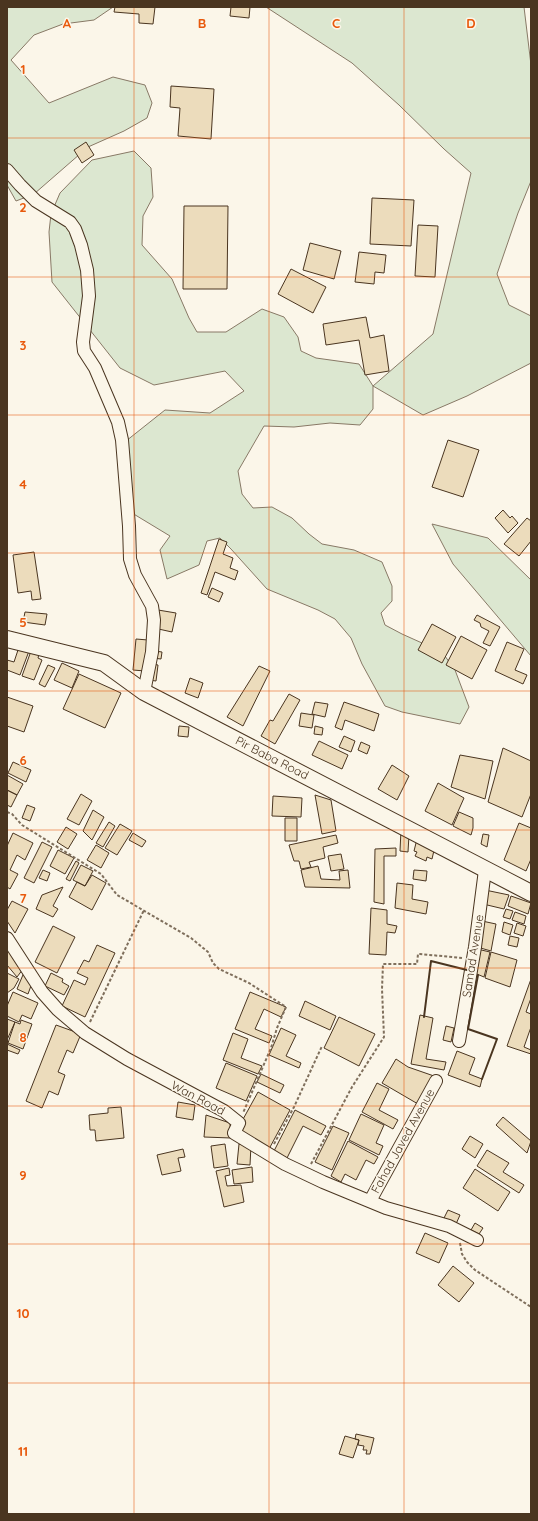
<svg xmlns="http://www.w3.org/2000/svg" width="538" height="1521" font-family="Quicksand,sans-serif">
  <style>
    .green { fill: #dce7d0; stroke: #887966 }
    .building { fill: #ecdcbc; stroke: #4a3520 }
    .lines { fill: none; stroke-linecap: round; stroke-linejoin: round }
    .minor-casing { stroke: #4a3520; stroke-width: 14 }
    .major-casing { stroke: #4a3520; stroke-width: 18 }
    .path { stroke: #7f6f5c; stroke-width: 2; stroke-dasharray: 3 2; stroke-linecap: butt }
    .minor { stroke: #fbf6e9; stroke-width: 12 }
    .major { stroke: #fbf6e9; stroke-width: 16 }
    .wall { stroke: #4a3520; stroke-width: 2 }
    .grid { fill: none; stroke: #e8590c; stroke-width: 1; stroke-opacity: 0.55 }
    .labels { text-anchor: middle; stroke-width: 3; stroke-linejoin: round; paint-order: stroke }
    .street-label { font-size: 12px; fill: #4a3520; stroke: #fbf6e9 }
    .grid-label { font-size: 13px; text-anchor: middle; font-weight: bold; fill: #e8590c; stroke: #fbf6e9; stroke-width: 3; stroke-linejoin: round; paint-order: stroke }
  </style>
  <rect width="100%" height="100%" fill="#fbf6e9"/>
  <!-- green -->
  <path class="green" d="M7 7H113L94 20 63 24 34 35 11 60 49 103 113 77 145 85 152 103 147 118 124 131 88 147 34 194 16 201 7 185Z
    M266 7H524L531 65V181L518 213 497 274 509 305 531 316V363L467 396 423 415 373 386V409L360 425 330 423 294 427 264 426 238 471 242 494 253 508 272 507 292 518 309 534 322 544 354 550 382 562 392 586V601L381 613 385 625 402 634 442 652 455 670 469 707 460 724 402 712 385 706 362 664 351 638 335 619 318 610 267 589 231 549 220 538 207 541 199 565 167 579 160 550 170 536 132 513 126 441 165 410 210 413 244 391 225 371 154 385 120 368 52 282 49 232 51 214 60 193 92 160 134 151 151 168 153 197 143 216 142 245 172 279 189 318 197 332H226L262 309 284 317 298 337 301 351 316 358 359 364 373 386 433 334 471 173 444 149 399 105 352 63Z
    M432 524 488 538 531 580V656L453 564Z"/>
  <!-- building -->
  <path class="building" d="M115 7H155L153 24 139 23V14L114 12Z
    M231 7H250L249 18 230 16Z
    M171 86 214 89 211 139 178 136 180 108 170 107Z
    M86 142 94 155 82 163 74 150Z
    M372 198 414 200 411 246 370 244Z
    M184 206H228L227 289H183Z
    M418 225 438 226 435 277 415 276Z
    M310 243 341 251 334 279 303 270Z
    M359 252 386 255 384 273 375 272 374 284 355 282Z
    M291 269 326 287 313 313 278 294Z
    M366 317 370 338 384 335 389 371 365 375 359 340 326 345 323 324Z
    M448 440 479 450 463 497 432 487Z
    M503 510 510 518 512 516 518 523 508 533 495 518Z
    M527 518 531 521V541L519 556 504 544Z
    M219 539 227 542 223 554 233 558 230 568 238 571 235 580 215 572 207 595 201 593Z
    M34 552 41 599 32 600 31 591 18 593 13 555Z
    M212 588 223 593 219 602 208 597Z
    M158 610 176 613 172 632 154 628Z
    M25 612 47 614 45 625 23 622Z
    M477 615 500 627 490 646 483 643 489 631 481 627 480 623 474 620Z
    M432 624 456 637 442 663 418 650Z
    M461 636 487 650 472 679 446 665Z
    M136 639 148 640 145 671 133 670Z
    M507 642 524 649 515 670 527 675 523 684 495 671Z
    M19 647 29 651 20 675 7 670V660L14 662Z
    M31 651 39 654 38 658 42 660 34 680 22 676Z
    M155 651 162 652 161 659 153 658Z
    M62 663 79 671 72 688 54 680Z
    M152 664 158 665 156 681 149 680Z
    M48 665 55 668 45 687 39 684Z
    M259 666 270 671 243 726 227 717Z
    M79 674 121 693 105 728 63 709Z
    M190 678 203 683 198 698 185 693Z
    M289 694 300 700 275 744 261 736 270 720 273 721Z
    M7 697 33 706 24 732 7 726Z
    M315 702 328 704 325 717 312 714Z
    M344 702 379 714 374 731 345 720 342 730 335 727Z
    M301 713 314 715 312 728 299 726Z
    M179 726 189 727 188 737 178 736Z
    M315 726 323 728 322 735 314 734Z
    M344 736 355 741 351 752 339 747Z
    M319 741 348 755 342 769 312 755Z
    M361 742 370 746 367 754 358 750Z
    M503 748 531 761V794L522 817 488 802Z
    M460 755 493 761 485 799 451 787Z
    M13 762 31 770 26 782 8 773Z
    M392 765 409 776 397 800 378 789Z
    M7 775 23 784 17 795 7 790Z
    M438 783 464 798 452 825 425 811Z
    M7 790 17 795 11 807 7 805Z
    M81 794 92 801 79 825 67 819Z
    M315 795 331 800 336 831 322 834Z
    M273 796 302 798 301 817 272 816Z
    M27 805 35 808 30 821 22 818Z
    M93 810 104 817 92 840 83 831Z
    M459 812 473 818V828L471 835 453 826Z
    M285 818H297V841H285Z
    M109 822 115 826 103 847 96 843Z
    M519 823 531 828V859L526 871 504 860Z
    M120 824 132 831 117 855 105 848Z
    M66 827 77 834 68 849 57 842Z
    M401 830 409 835 408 852 400 851Z
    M13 833 33 843 25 860 17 855 10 870 18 874 10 889 7 887V846Z
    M133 833 146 841 142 847 129 840Z
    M483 834 489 835 487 847 481 844Z
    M336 835 338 843 323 847 325 858 309 862 311 867 301 869 299 861H294L289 845Z
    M417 839 435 846 432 859 427 857 426 861 415 856 417 852 414 851Z
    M42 842 52 847 34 883 24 878Z
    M96 845 109 853 101 868 87 860Z
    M396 848V856H384V904L374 902 375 849Z
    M58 850 74 858 65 874 50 866Z
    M341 854 344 869 331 871 328 856Z
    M76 861 79 863 70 881 66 879Z
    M81 865 93 871 85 886 73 880Z
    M318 866 321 879 340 880 339 871 348 870 350 888 305 887 301 870Z
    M43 870 50 873 47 881 39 878Z
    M414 870 427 871 426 881 413 879Z
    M92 875 106 883 92 910 69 897 77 882 85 886Z
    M397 883 413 885 412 899 428 902 426 914 395 908Z
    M63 887 53 906 58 909 53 917 36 909 42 895Z
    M485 890 509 895 504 909 483 904Z
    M511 896 531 903 528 914 508 906Z
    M12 901 28 909 15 933 7 921V910Z
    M371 908 387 910V924L397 926 395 933 387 932 386 955 369 954Z
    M506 909 513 911 510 919 503 917Z
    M515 912 526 916 524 924 512 920Z
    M482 921 496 924 491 951 477 947Z
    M504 922 513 925 510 935 502 932Z
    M517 923 526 926 523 936 514 933Z
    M53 926 75 937 57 973 35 962Z
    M510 936 519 938 517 947 508 945Z
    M7 943 23 969 17 977 7 965Z
    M97 945 115 953 85 1017 62 1006 74 980 85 985 88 978 77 973 84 960 89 962Z
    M477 949 490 952 484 977 472 972Z
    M491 952 517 960 510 987 485 978Z
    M25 970 32 983 28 994 17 989Z
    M7 973 19 979 14 988 7 993Z
    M51 973 63 979 62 982 69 986 64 995 45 986Z
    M531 979V998L526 1012 531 1014V1027L524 1047 531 1050V1054L507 1046Z
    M13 992 38 1003 31 1019 22 1015 19 1022 7 1016V1006Z
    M250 992 286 1007 281 1017 264 1009 255 1029 272 1036 269 1043 235 1029Z
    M305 1001 336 1016 330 1030 299 1016Z
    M420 1015 433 1018 426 1059 446 1062 444 1070 411 1064Z
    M339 1017 375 1034 359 1066 324 1048Z
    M7 1019 15 1022 7 1040Z
    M21 1020 32 1024 23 1049 8 1043 15 1022 20 1024Z
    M56 1025 81 1034 73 1053 67 1050 58 1072 65 1075 58 1095 49 1091 42 1108 26 1101Z
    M446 1026 454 1028 451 1042 443 1040Z
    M281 1028 296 1035 286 1056 301 1063 299 1068 269 1055Z
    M233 1033 248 1039 241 1058 262 1066 258 1074 223 1060Z
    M7 1044 20 1050 18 1054 7 1050Z
    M457 1051 475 1058 469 1074 482 1079 480 1087 448 1075Z
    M396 1059 408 1067 434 1076 418 1104 382 1083Z
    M226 1063 257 1076 246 1101 216 1088Z
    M261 1074 284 1085 280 1093 257 1082Z
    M377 1083 389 1089 379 1110 398 1120 393 1129 362 1112Z
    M258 1092 290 1110 269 1149 236 1132Z
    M178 1102 195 1105 193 1120 176 1117Z
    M121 1107 124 1138 96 1141 95 1130H90L89 1115 108 1113V1108Z
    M295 1110 326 1126 321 1135 303 1126 287 1158 274 1151Z
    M361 1114 384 1125 376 1143 383 1146 379 1155 349 1140Z
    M206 1115 230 1123 231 1138 204 1137Z
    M503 1117 531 1141 527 1153 496 1125Z
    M333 1126 349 1133 332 1170 315 1162Z
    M470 1136 483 1144 475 1158 462 1149Z
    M348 1141 378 1157 374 1164 366 1160 356 1180 345 1174 341 1182 331 1176Z
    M225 1144 228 1166 214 1168 211 1146Z
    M239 1144 251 1145 250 1165 237 1164Z
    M183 1149 185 1157 178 1158 181 1171 162 1175 157 1155Z
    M487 1150 509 1163 503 1172 524 1185 519 1193 477 1166Z
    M252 1167 253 1182 234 1184 232 1170Z
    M229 1168 230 1175 225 1176 227 1186 241 1185 244 1202 224 1207 216 1171Z
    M475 1169 510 1192 498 1211 463 1188Z
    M448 1210 460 1215 456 1224 444 1218Z
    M475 1223 483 1228 479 1234 471 1230Z
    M425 1233 448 1243 439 1263 416 1253Z
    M453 1266 474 1283 459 1302 438 1285Z
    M356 1434 374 1438 370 1454H366L367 1450H363L364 1446 358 1445 359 1440 355 1439Z
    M345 1436 359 1440 353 1458 339 1454Z"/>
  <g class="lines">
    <defs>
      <path id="minor" d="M7 170 20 185 36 201 70 222 75 229 81 245 87 270 89 296 83 342 84 351 95 368 118 422 122 440 129 526 130 559 135 575 152 606 154 620 152 652 144 692
        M7 938 42 992 58 1010 85 1033 127 1059 224 1111 239 1123 234 1133 285 1164 323 1182 386 1208 449 1226 477 1240
        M459 1041 475 947 485 870
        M370 1201 436 1081"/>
      <path id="major" d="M7 639 104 663 144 692 531 893"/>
    </defs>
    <!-- minor casing -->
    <use href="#minor" class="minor-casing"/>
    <!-- major casing -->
    <use href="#major" class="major-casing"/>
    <!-- path -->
    <path class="path" d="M7 812 12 814 22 825 101 874 117 895 191 938 208 952 213 963 219 969 249 983 286 1007 277 1028 271 1048 243 1113
      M90 1022 144 910
      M274 1144 294 1107 322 1046
      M311 1164 352 1087 384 1037 382 989 383 964H417L418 954H420L462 958
      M460 1243 462 1254 467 1262 475 1270 531 1307"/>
    <!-- minor -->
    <use href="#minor" class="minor"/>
    <!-- major -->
    <use href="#major" class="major"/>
    <!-- wall -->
    <path class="wall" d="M478 975 468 1029 497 1039 482 1079
      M424 1017 431 961 467 970"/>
  </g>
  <!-- grid -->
  <path class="grid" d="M134 7V1514M269 7V1514M404 7V1514M7 138H531M7 277H531M7 415H531M7 553H531M7 691H531M7 830H531M7 968H531M7 1106H531M7 1244H531M7 1383H531"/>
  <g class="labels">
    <!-- street labels -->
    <g class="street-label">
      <text transform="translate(272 758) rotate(27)" y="4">Pir Baba Road</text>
      <text transform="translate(473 956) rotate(-81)" y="4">Samad Avenue</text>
      <text transform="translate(198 1098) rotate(28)" y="4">Wan Road</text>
      <text transform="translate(403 1141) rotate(-61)" y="4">Fahad Javed Avenue</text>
    </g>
  </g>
  <g class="grid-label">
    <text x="67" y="28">A</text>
    <text x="202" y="28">B</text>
    <text x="336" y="28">C</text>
    <text x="471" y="28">D</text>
    <text x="23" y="74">1</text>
    <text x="23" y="212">2</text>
    <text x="23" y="350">3</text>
    <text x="23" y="489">4</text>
    <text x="23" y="627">5</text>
    <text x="23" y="765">6</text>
    <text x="23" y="903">7</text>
    <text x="23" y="1042">8</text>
    <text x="23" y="1180">9</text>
    <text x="23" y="1318">10</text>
    <text x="23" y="1456">11</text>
  </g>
  <!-- border -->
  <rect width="538" height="1521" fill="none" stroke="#4a3520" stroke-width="16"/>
</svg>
